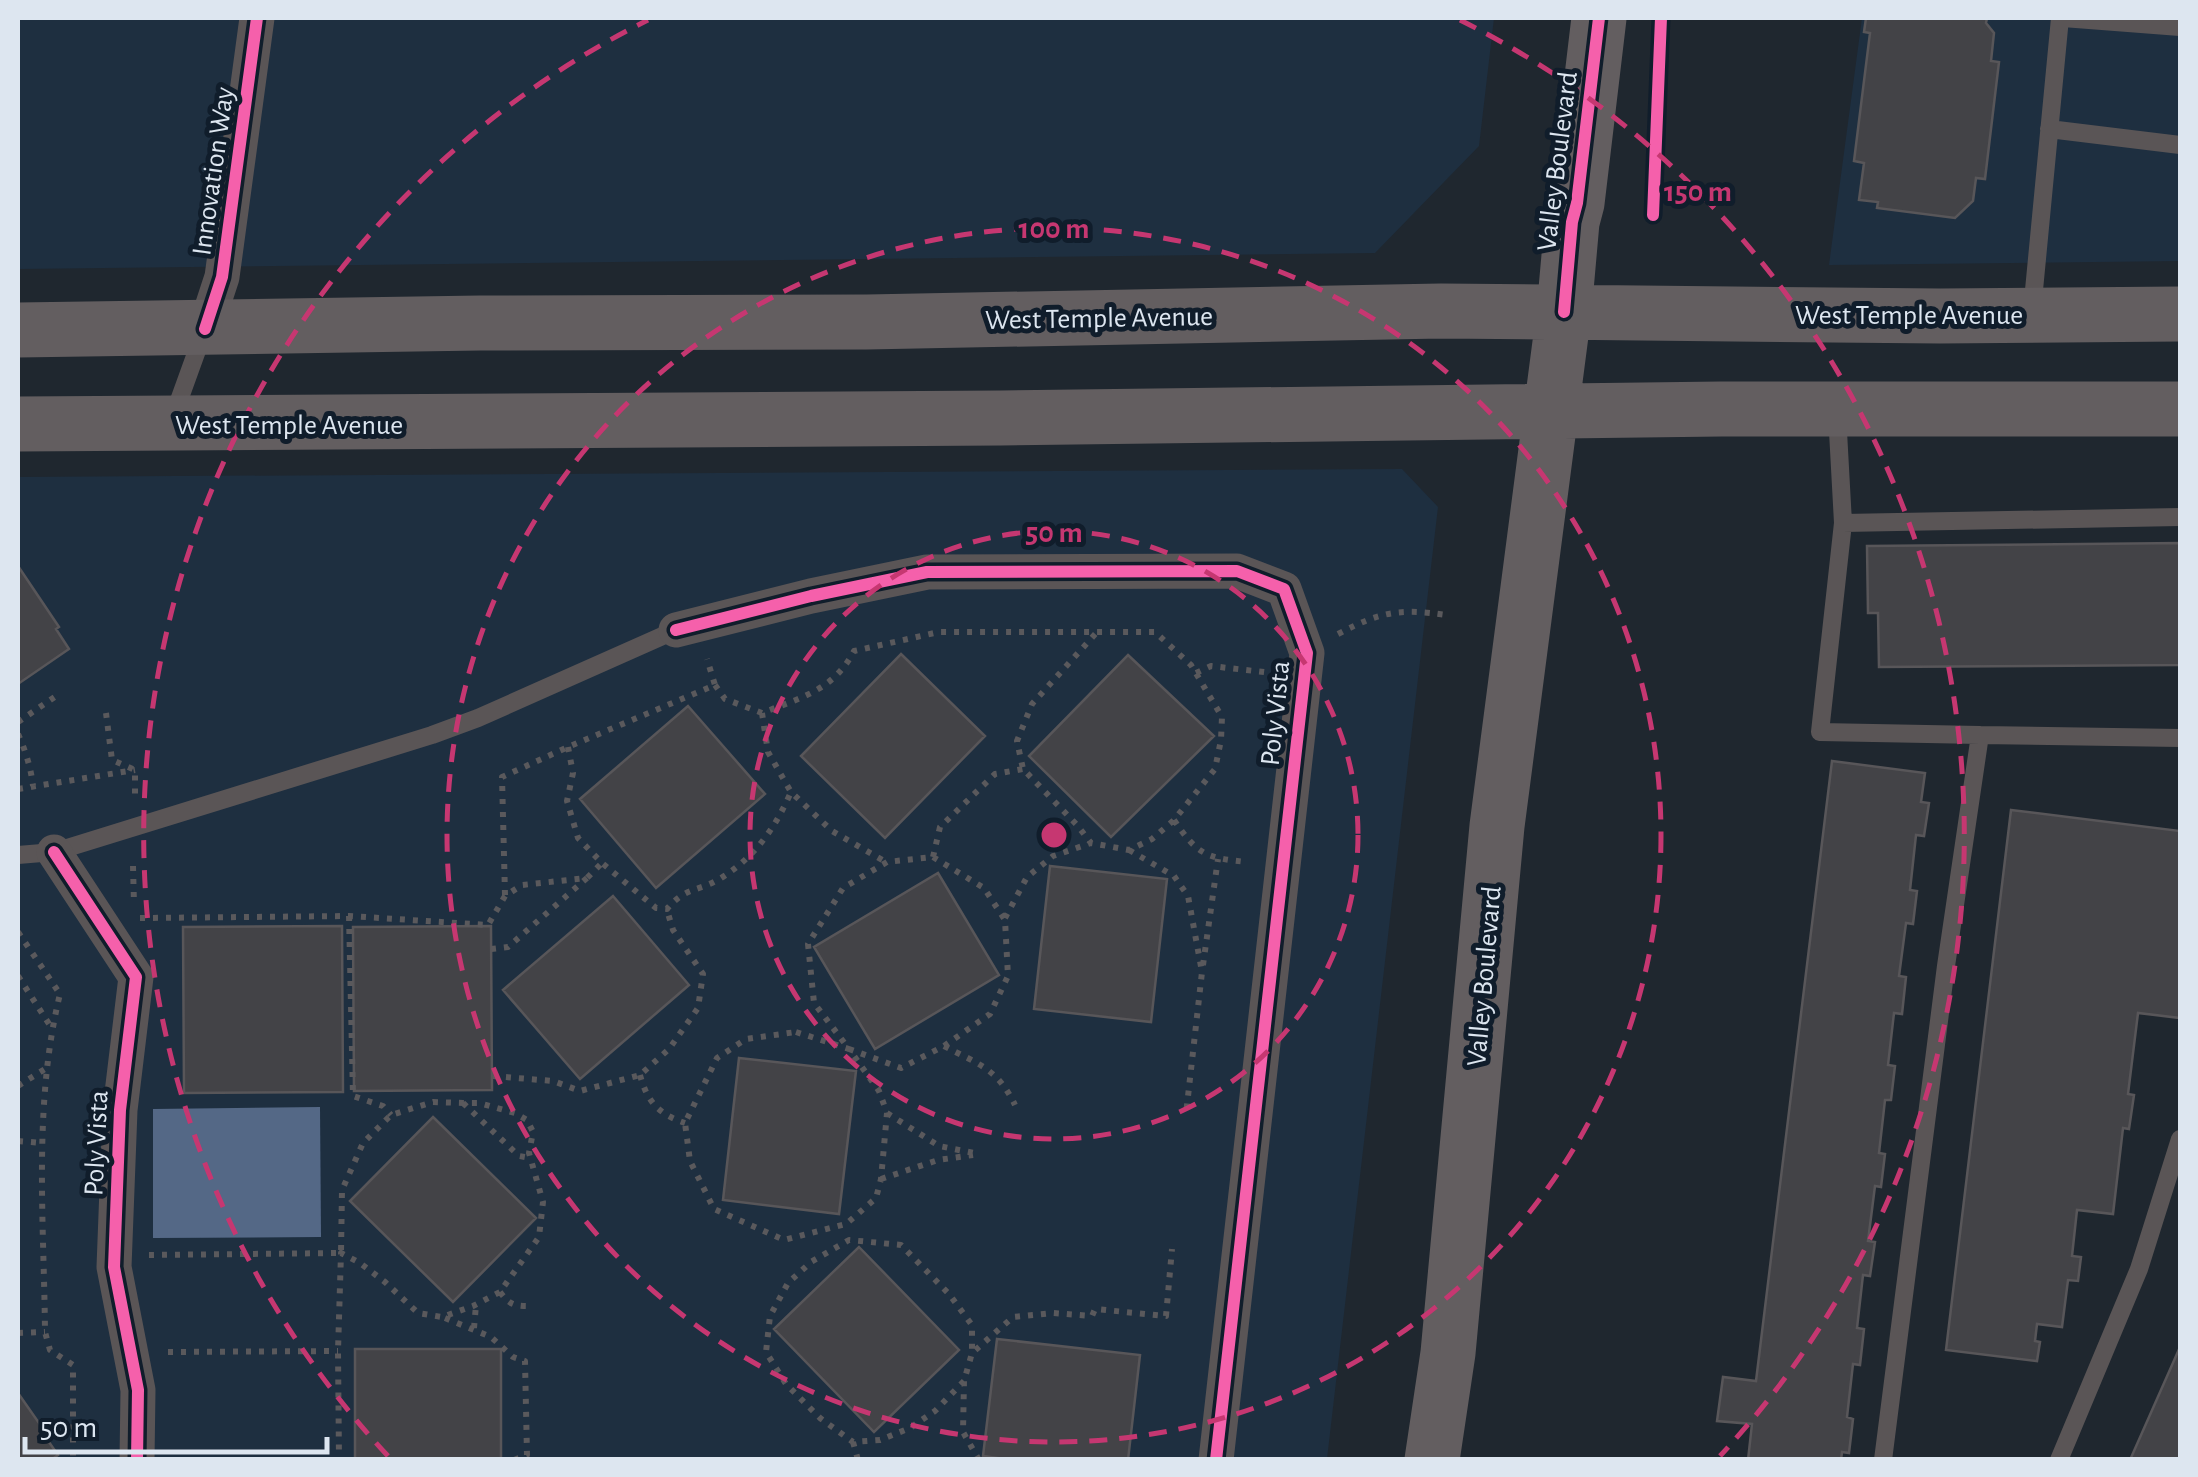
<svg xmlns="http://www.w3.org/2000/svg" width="2198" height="1477" font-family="'Alegreya Sans',sans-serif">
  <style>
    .built { fill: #1e2f40 }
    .water { fill: #546886 }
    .building { fill: #434347; stroke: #585659; stroke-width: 2.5 }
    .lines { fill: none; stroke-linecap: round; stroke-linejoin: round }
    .path { stroke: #5a595c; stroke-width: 6; stroke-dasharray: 5 8; stroke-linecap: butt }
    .lane { stroke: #5a5556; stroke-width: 18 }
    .street { stroke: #5a5556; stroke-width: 35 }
    .primary { stroke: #635e60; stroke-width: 55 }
    .cycleway-casing { stroke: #101d2b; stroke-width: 19 }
    .cycleway { stroke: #f560ab; stroke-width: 12 }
    .ring { fill: none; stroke: #c63771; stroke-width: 5; stroke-dasharray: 18 12 }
    .labels { text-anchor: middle; stroke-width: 10; stroke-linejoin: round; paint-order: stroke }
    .street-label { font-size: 28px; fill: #dde6f0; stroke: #101d2b }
    .centre { fill: #c63771; stroke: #101d2b; stroke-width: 5 }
    .ring-label { font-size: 30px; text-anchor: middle; font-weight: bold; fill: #c63771; stroke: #101d2b; stroke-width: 10; stroke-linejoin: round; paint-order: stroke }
  </style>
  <rect width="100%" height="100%" fill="#1f272f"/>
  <!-- built -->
  <path class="built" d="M18 18H1494L1479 146 1375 253 18 269Z
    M1862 18H2180V261L1829 265Z
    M1402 469 1438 507 1327 1459H18V477Z"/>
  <!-- water -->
  <path class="water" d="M320 1107 321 1237 153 1238V1109Z"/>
  <!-- building -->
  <path class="building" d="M1866 18H1987L1986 23 1994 33 1991 61 1999 62 1985 179 1976 178 1973 201 1955 218 1877 208 1878 202 1859 200 1864 163 1854 161 1870 33 1864 32Z
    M2180 543V665L1879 667 1878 613H1868L1867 546Z
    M18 566 59 627 56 629 69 649 18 684Z
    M901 654 985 736 885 838 801 756Z
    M1128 655 1214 736 1111 837 1029 756Z
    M688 706 765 794 656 888 580 799Z
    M1832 761 1925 773 1921 802 1929 803 1924 836 1916 835 1910 890 1917 891 1913 924 1906 923 1899 976 1906 977 1902 1014 1894 1013 1888 1065 1895 1066 1891 1100H1885L1879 1153 1885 1154 1881 1187 1875 1186 1868 1241 1875 1242 1870 1276 1863 1275 1857 1328 1864 1329 1860 1365 1853 1364 1847 1417 1853 1419 1849 1453 1842 1452 1841 1460H1748L1752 1424 1717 1421 1723 1377 1756 1381Z
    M2011 810 2180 831V1018L2138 1013 2128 1094 2134 1095 2129 1129 2123 1128 2113 1214 2077 1210 2072 1256 2081 1257 2078 1281 2068 1280 2062 1327 2037 1324 2035 1341 2040 1342 2037 1361 1946 1350Z
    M1050 866 1167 879 1151 1022 1034 1009Z
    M938 873 999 975 875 1049 814 947Z
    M613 896 689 985 580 1079 503 990Z
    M342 926 343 1092 184 1093 183 927Z
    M491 926 492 1090 354 1091 353 927Z
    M739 1058 856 1071 839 1214 723 1200Z
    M433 1117 536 1218 453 1302 350 1201Z
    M859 1247 959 1350 874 1432 774 1329Z
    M997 1339 1140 1355 1128 1460H1012L983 1456Z
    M2180 1347V1460H2130Z
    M355 1349H501V1460H355Z
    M18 1393 46 1433 44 1435 58 1455 51 1460H18Z"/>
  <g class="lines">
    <!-- path -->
    <path class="path" d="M1338 634C1380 612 1399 608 1446 615
      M1196 673 1211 666 1272 673
      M715 685 725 699 762 713C800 698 834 690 854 651L939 632H1155L1191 665 1222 717 1221 740 1215 769 1174 820 1152 839 1129 850 1091 843 1077 825 1023 769 1017 741 1032 704 1098 631
      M106 713 112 760 135 770V801
      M762 713 768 752 791 792 832 831 886 862
      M18 722 59 694
      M18 734C25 749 31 768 33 786
      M568 747 573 773 567 801 578 838 602 863 656 908 667 909C686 886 699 892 721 878 756 856 775 828 791 792
      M18 789 135 770
      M1174 820C1197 854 1205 858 1247 862
      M1129 850 1174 876 1188 896 1202 972 1186 1114
      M933 857 984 888 1005 920 1008 976 990 1014 944 1046 901 1068 849 1049 814 1003 808 944 843 888 887 862Z
      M933 857 940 827 995 774 1023 769
      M133 866 134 904
      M505 895 502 777 568 747 715 685 707 659
      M349 916 353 1096 383 1106 391 1115
      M140 918 349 916 488 925 505 896 522 885 587 878 602 863
      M1005 918 1027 877 1053 856 1091 843
      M18 932 60 994C33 1104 44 1220 45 1332L50 1350 73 1365V1460
      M491 949 508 947 587 878
      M1203 965 1218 859
      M18 976 51 1027
      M796 1032 849 1049 879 1091 887 1113 881 1179 876 1198 846 1224 784 1240 714 1209 690 1161 685 1123 717 1058 746 1039Z
      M944 1046C978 1064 997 1068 1015 1105
      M640 1075C647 1101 658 1114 685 1123
      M493 1076 553 1081 580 1091 640 1075 669 1049 698 1008 703 974 673 930 667 910
      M18 1086 45 1069
      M463 1103 519 1156 530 1158
      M887 1113 939 1146 979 1154
      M18 1141 43 1143
      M881 1179 938 1160 973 1155
      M149 1255 341 1253 342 1190 363 1143 391 1115 433 1102 463 1103H479L515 1113 527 1120 533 1132 529 1153 543 1202 539 1237 500 1292 473 1306 442 1317 418 1313 385 1282 360 1263 341 1253 338 1351 339 1460
      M500 1292C508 1303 513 1306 527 1306
      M445 1318 491 1337 513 1357 525 1361 527 1455 514 1460
      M474 1328 476 1305
      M18 1333 45 1332
      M168 1352 338 1351
      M964 1381 935 1411 910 1428 880 1440 853 1442 820 1418 786 1384 766 1352 770 1316 788 1283 811 1262 849 1240 901 1245 949 1294 972 1325V1353
      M853 1442 858 1460
      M979 1460 963 1432 964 1381 972 1353 1013 1317 1053 1313 1092 1316 1095 1309 1166 1316 1172 1249"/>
    <!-- lane -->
    <path class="lane" d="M2063 18 2180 27
      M2049 129 2180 145
      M2032 311 2060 18
      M1837 413 1843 523 1820 732 1980 735
      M173 417 203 334
      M1843 523 2180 517
      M18 855 54 852 432 735 478 718 676 630
      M1883 1460 1946 966 1980 735 2180 738
      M2059 1460 2139 1269 2180 1139"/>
    <!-- street -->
    <path class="street" d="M205 329 222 277 257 18
      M676 630 811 596 927 572 1237 571 1284 589 1307 653 1216 1460
      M54 852 136 977 120 1110 114 1267 138 1390 137 1460"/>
    <!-- primary -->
    <path class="primary" d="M18 330 480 323 867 322 1441 311 1940 316 2180 314
      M18 424 1001 418 1721 409H2180
      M1432 1460 1448 1353 1497 826 1564 312 1572 222 1577 203 1599 18"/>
    <defs>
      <path id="cycleway" d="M1653 215 1661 18
        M1564 312 1572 222 1577 203 1599 18
        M205 329 222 277 257 18
        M676 630 811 596 927 572 1237 571 1284 589 1307 653 1216 1460
        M54 852 136 977 120 1110 114 1267 138 1390 137 1460"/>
    </defs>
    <!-- cycleway casing -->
    <use href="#cycleway" class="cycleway-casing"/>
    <!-- cycleway -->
    <use href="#cycleway" class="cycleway"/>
  </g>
  <!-- distance rings -->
  <g class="ring">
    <circle cx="1054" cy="835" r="304"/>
    <circle cx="1054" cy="835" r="607"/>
    <path d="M388 1456A911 911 0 0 1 648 20M1460 20A911 911 0 0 1 1720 1456"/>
  </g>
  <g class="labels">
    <!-- street labels -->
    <g class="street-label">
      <text transform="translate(1556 161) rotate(-83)" y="10">Valley Boulevard</text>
      <text transform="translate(212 171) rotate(-82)" y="10">Innovation Way</text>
      <text x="1909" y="324">West Temple Avenue</text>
      <text transform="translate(1099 317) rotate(-1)" y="10">West Temple Avenue</text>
      <text x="289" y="434">West Temple Avenue</text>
      <text transform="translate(1274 713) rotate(-84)" y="10">Poly Vista</text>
      <text transform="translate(1483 976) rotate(-85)" y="10">Valley Boulevard</text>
      <text transform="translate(95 1143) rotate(-87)" y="10">Poly Vista</text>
    </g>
  </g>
  <circle cx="1054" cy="835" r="15" class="centre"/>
  <g class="ring-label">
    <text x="1698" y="201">150 m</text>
    <text x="1054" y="238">100 m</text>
    <text x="1054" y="542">50 m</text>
  </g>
  <!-- border -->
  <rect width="2198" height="1477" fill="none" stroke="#dde6f0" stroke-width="40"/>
  <!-- scale -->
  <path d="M25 1437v15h302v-15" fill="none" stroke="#dde6f0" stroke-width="5"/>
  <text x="40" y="1437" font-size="30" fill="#dde6f0" stroke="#101d2b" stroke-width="8" paint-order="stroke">50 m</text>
</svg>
